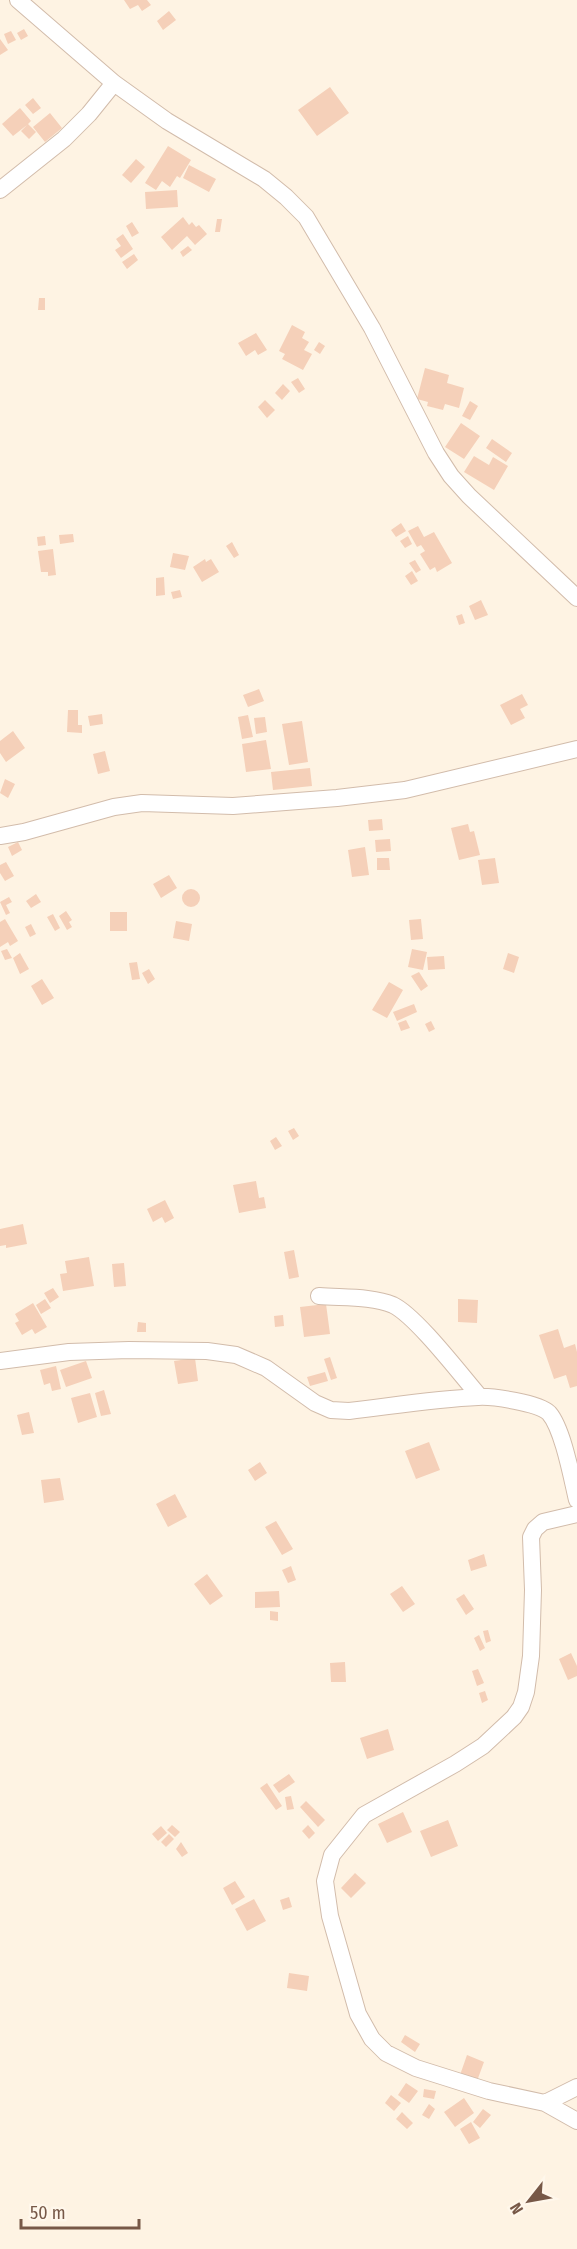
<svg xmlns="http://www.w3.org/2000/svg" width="577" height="2249" font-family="'Fira Sans Condensed',sans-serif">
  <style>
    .building { fill: #f5d0b9 }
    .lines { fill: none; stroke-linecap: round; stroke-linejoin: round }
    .street-casing { stroke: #d2bcab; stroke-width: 18 }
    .street { stroke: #fff; stroke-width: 16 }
  </style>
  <rect width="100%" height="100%" fill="#fef3e3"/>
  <!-- building -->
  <path class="building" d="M124 0H147L151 5 142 11 138 5 130 9Z
    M169 11 176 20 163 30 157 21Z
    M24 29 28 36 21 40 17 33Z
    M11 31 16 40 8 44 4 34Z
    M0 39 8 50 0 55Z
    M330 87 349 113 317 136 298 110Z
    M33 98 41 108 33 114 25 105Z
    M20 108 31 121 28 124 36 132 29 139 21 131 27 125 13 136 2 124Z
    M50 113 62 128 45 142 33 127Z
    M168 146 191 160 180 178 177 176 170 187 162 181 156 190 145 183Z
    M136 159 145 167 131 183 122 175Z
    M189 165 216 179 209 192 183 178Z
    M177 190 178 207 146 209 145 192Z
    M183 217 189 225 192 222 196 227 199 225 207 234 195 245 187 236 172 250 161 237Z
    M217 219H222L220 232H215Z
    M132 222 139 233 132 237 126 226Z
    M123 234 133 249 121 258 115 250 121 246 116 239Z
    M188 246 192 250 183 257 180 252Z
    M134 254 138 260 127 269 122 262Z
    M39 298H45V310H38Z
    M292 325 305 332 302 338 309 342 304 350 312 354 303 370 282 359 285 354 279 351Z
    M256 333 267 350 258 355 255 350 246 356 238 343Z
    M319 342 325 346 320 354 314 350Z
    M425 368 449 375 447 383 464 388 459 408 445 404 443 410 427 406 428 402 417 399Z
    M298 378 305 389 299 393 291 382Z
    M283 384 290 391 282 400 275 393Z
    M265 400 275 410 267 418 258 407Z
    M470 401 478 406 470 420 462 416Z
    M461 423 480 436 464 459 445 447Z
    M492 439 512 453 506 462 486 448Z
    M474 456 489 465 493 457 508 466 494 490 464 472Z
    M401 523 406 531 396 537 391 530Z
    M418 526 424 537 434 532 452 563 437 572 435 567 430 570 420 554 425 551 421 545 417 547 408 531Z
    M73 534 74 542 60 544 59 535Z
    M45 536 46 545 38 546 37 537Z
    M408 536 412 544 405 548 400 541Z
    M232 542 239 555 234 558 226 546Z
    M53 549 56 575 48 576V572H41L38 551Z
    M173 553 189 556 185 570 170 567Z
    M205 559 206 562 211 559 219 572 202 582 193 567Z
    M415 560 421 570 416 573 409 563Z
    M412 571 418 581 411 585 405 576Z
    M164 577 165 595 156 596V578Z
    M180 590 182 597 173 599 171 592Z
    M481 600 488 615 475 620 469 606Z
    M462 614 465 623 459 625 456 616Z
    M259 689 264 701 248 707 243 695Z
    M522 694 528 705 520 709 525 718 511 725 500 705Z
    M68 710H78V725H82V733L67 732Z
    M102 714 103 724 90 726 88 716Z
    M248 715 253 737 242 739 238 717Z
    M265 717 267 732 256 734 254 718Z
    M302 721 308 762 289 765 282 724Z
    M13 731 25 748 6 762 0 753V741Z
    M266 740 271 769 246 772 242 744Z
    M105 751 110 771 98 774 93 754Z
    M310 768 312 786 273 790 271 772Z
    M5 779 15 784 8 798 0 793Z
    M382 819 383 830 369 831 368 820Z
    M468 824 470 832 474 831 480 855 459 860 451 828Z
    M390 839 391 851 376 852 375 840Z
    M18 842 22 850 12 856 8 847Z
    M365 847 369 875 352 877 348 850Z
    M377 858H389L390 870H377Z
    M495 858 499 883 482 885 478 860Z
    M6 862 14 876 5 881 0 873V865Z
    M169 875 177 888 161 898 153 884Z
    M182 898a9 9 0 1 1 18 0a9 9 0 1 1-18 0Z
    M36 894 41 902 31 908 26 901Z
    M9 897 12 902 6 905 10 913 6 915 0 902Z
    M66 911 72 920 69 922 72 927 67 930 59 916Z
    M110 912H127V931H110Z
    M53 914 60 928 55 931 47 917Z
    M5 919 18 941 10 946 8 942 0 947V922Z
    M421 919 423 939 411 940 409 920Z
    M176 921 192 924 189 941 173 938Z
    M31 924 36 934 30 937 25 927Z
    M7 949 12 958 5 960 1 951Z
    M412 949 427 952 423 970 408 967Z
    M20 953 29 969 20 974 13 958Z
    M508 953 519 957 514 973 503 969Z
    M444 956 445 969 428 970 427 957Z
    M137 962 140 979 132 980 129 963Z
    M149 969 155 979 148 984 142 973Z
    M419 972 428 986 421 991 411 976Z
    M42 979 54 998 42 1005 31 986Z
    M389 982 403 990 387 1018 372 1010Z
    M414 1004 417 1012 397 1021 393 1012Z
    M406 1020 410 1028 401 1031 398 1023Z
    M431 1021 435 1029 429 1032 425 1024Z
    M294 1128 299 1136 293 1140 288 1131Z
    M276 1137 282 1146 275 1150 270 1141Z
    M256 1181 259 1198 264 1197 266 1208 239 1213 233 1185Z
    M165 1200 174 1218 165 1223 162 1217 153 1222 147 1209Z
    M23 1224 27 1244 6 1248V1245L0 1246V1229Z
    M294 1250 299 1277 289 1279 284 1252Z
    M89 1257 94 1286 63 1291 60 1274 67 1273 65 1261Z
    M124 1263 126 1286 114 1287 112 1264Z
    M53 1288 59 1297 50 1303 44 1293Z
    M45 1299 51 1308 41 1314 36 1305Z
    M458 1299 478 1300 477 1323 458 1322Z
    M33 1303 47 1327 35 1334 32 1329 22 1335 15 1323 19 1321 15 1314Z
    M326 1304 330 1334 304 1337 300 1307Z
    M283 1315 284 1326 275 1327 274 1316Z
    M138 1322 146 1323V1332H137Z
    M558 1329 564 1348 575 1344 577 1352V1386L570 1388 566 1375 554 1379 539 1335Z
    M330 1357 337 1378 331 1380 324 1359Z
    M195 1358 198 1381 178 1384 174 1361Z
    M86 1361 92 1378 66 1387 60 1370Z
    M56 1366 61 1389 52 1391 50 1383 44 1385 40 1370Z
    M325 1372 328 1381 310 1386 307 1377Z
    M104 1390 111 1414 101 1416 95 1393Z
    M90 1393 97 1417 78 1423 71 1398Z
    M29 1412 34 1433 22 1435 17 1415Z
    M429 1442 440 1470 416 1479 405 1451Z
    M260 1462 267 1473 255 1481 248 1470Z
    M60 1478 64 1500 44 1503 41 1480Z
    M175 1494 187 1517 168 1527 156 1504Z
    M276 1521 293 1549 282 1555 265 1527Z
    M484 1554 487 1566 471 1571 468 1560Z
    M291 1566 296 1580 288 1583 282 1570Z
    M207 1574 223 1596 210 1605 194 1584Z
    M402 1586 415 1604 403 1612 390 1594Z
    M279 1591 280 1607 255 1608V1592Z
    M464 1594 474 1609 466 1615 456 1599Z
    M270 1611 278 1612V1621L270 1620Z
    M488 1630 491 1641 486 1643 483 1631Z
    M479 1635 485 1648 480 1651 474 1638Z
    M571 1653 577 1666V1676L568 1680 559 1659Z
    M345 1662 346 1682H331L330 1663Z
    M478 1669 484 1683 477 1686 472 1671Z
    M485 1691 488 1700 482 1703 479 1693Z
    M388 1729 394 1750 367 1759 360 1738Z
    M289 1774 295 1782 279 1793 273 1785Z
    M267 1783 282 1806 276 1810 260 1788Z
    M291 1796 294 1809 287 1810 285 1797Z
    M306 1801 325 1820 318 1827 300 1807Z
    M403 1812 412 1832 387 1843 378 1824Z
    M448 1820 458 1846 431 1857 420 1831Z
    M172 1825 180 1832 175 1837 167 1830Z
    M308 1825 315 1833 309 1839 302 1831Z
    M161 1826 167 1833 158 1841 152 1834Z
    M169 1834 174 1839 166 1847 161 1842Z
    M181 1842 188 1853 182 1857 176 1849Z
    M355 1873 366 1883 351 1898 341 1888Z
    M235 1881 245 1897 232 1905 223 1888Z
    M289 1897 292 1907 283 1910 280 1900Z
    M254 1899 266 1921 247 1931 235 1909Z
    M289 1973 309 1976 307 1991 287 1988Z
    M405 2035 420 2044 415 2052 401 2042Z
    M467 2055 484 2062 477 2081 460 2075Z
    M406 2083 418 2091 409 2103 398 2095Z
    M424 2089 436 2091 434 2099 423 2097Z
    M391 2095 401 2103 394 2111 385 2103Z
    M464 2098 474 2113 455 2127 444 2112Z
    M429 2104 435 2109 429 2119 422 2115Z
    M483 2109 491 2115 480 2128 473 2122Z
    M402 2112 413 2123 407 2129 396 2119Z
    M471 2122 480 2138 469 2144 460 2129Z"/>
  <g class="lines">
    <defs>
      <path id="street" d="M18 0 114 83 167 121 264 179 286 197 306 217 372 328 436 453 451 476 469 496 577 598
        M0 190 64 139 89 114 114 83
        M0 836 24 832 114 807 142 803 233 806 337 798 405 790 577 749
        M319 1296C342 1298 372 1296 393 1305 416 1316 461 1375 480 1397
        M0 1361 69 1352 129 1350 207 1351 236 1355 266 1368 315 1403 331 1410 349 1411C392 1406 435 1399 478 1397 492 1396 539 1403 549 1413 563 1429 572 1479 577 1500
        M577 1514 543 1522 535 1529 531 1537 533 1590 531 1656 526 1692 521 1707 514 1717 483 1746 455 1764 364 1815 332 1855 325 1881 330 1916 358 2014 372 2039 386 2053 416 2068 489 2091 545 2103 577 2121
        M545 2103 577 2087"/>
    </defs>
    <!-- street casing -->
    <use href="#street" class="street-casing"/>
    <!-- street -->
    <use href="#street" class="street"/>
  </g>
  <!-- north arrow -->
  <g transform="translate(529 2201) rotate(239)" stroke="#fff7eb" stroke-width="4.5" paint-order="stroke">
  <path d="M0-4.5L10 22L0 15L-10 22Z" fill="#775847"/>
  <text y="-9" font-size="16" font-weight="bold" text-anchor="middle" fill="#775847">N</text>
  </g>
  <!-- scale -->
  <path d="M21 2219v9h118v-9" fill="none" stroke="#775847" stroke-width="3"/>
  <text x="30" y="2219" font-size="18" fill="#775847" stroke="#fff7eb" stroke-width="4.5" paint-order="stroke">50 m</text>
</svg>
